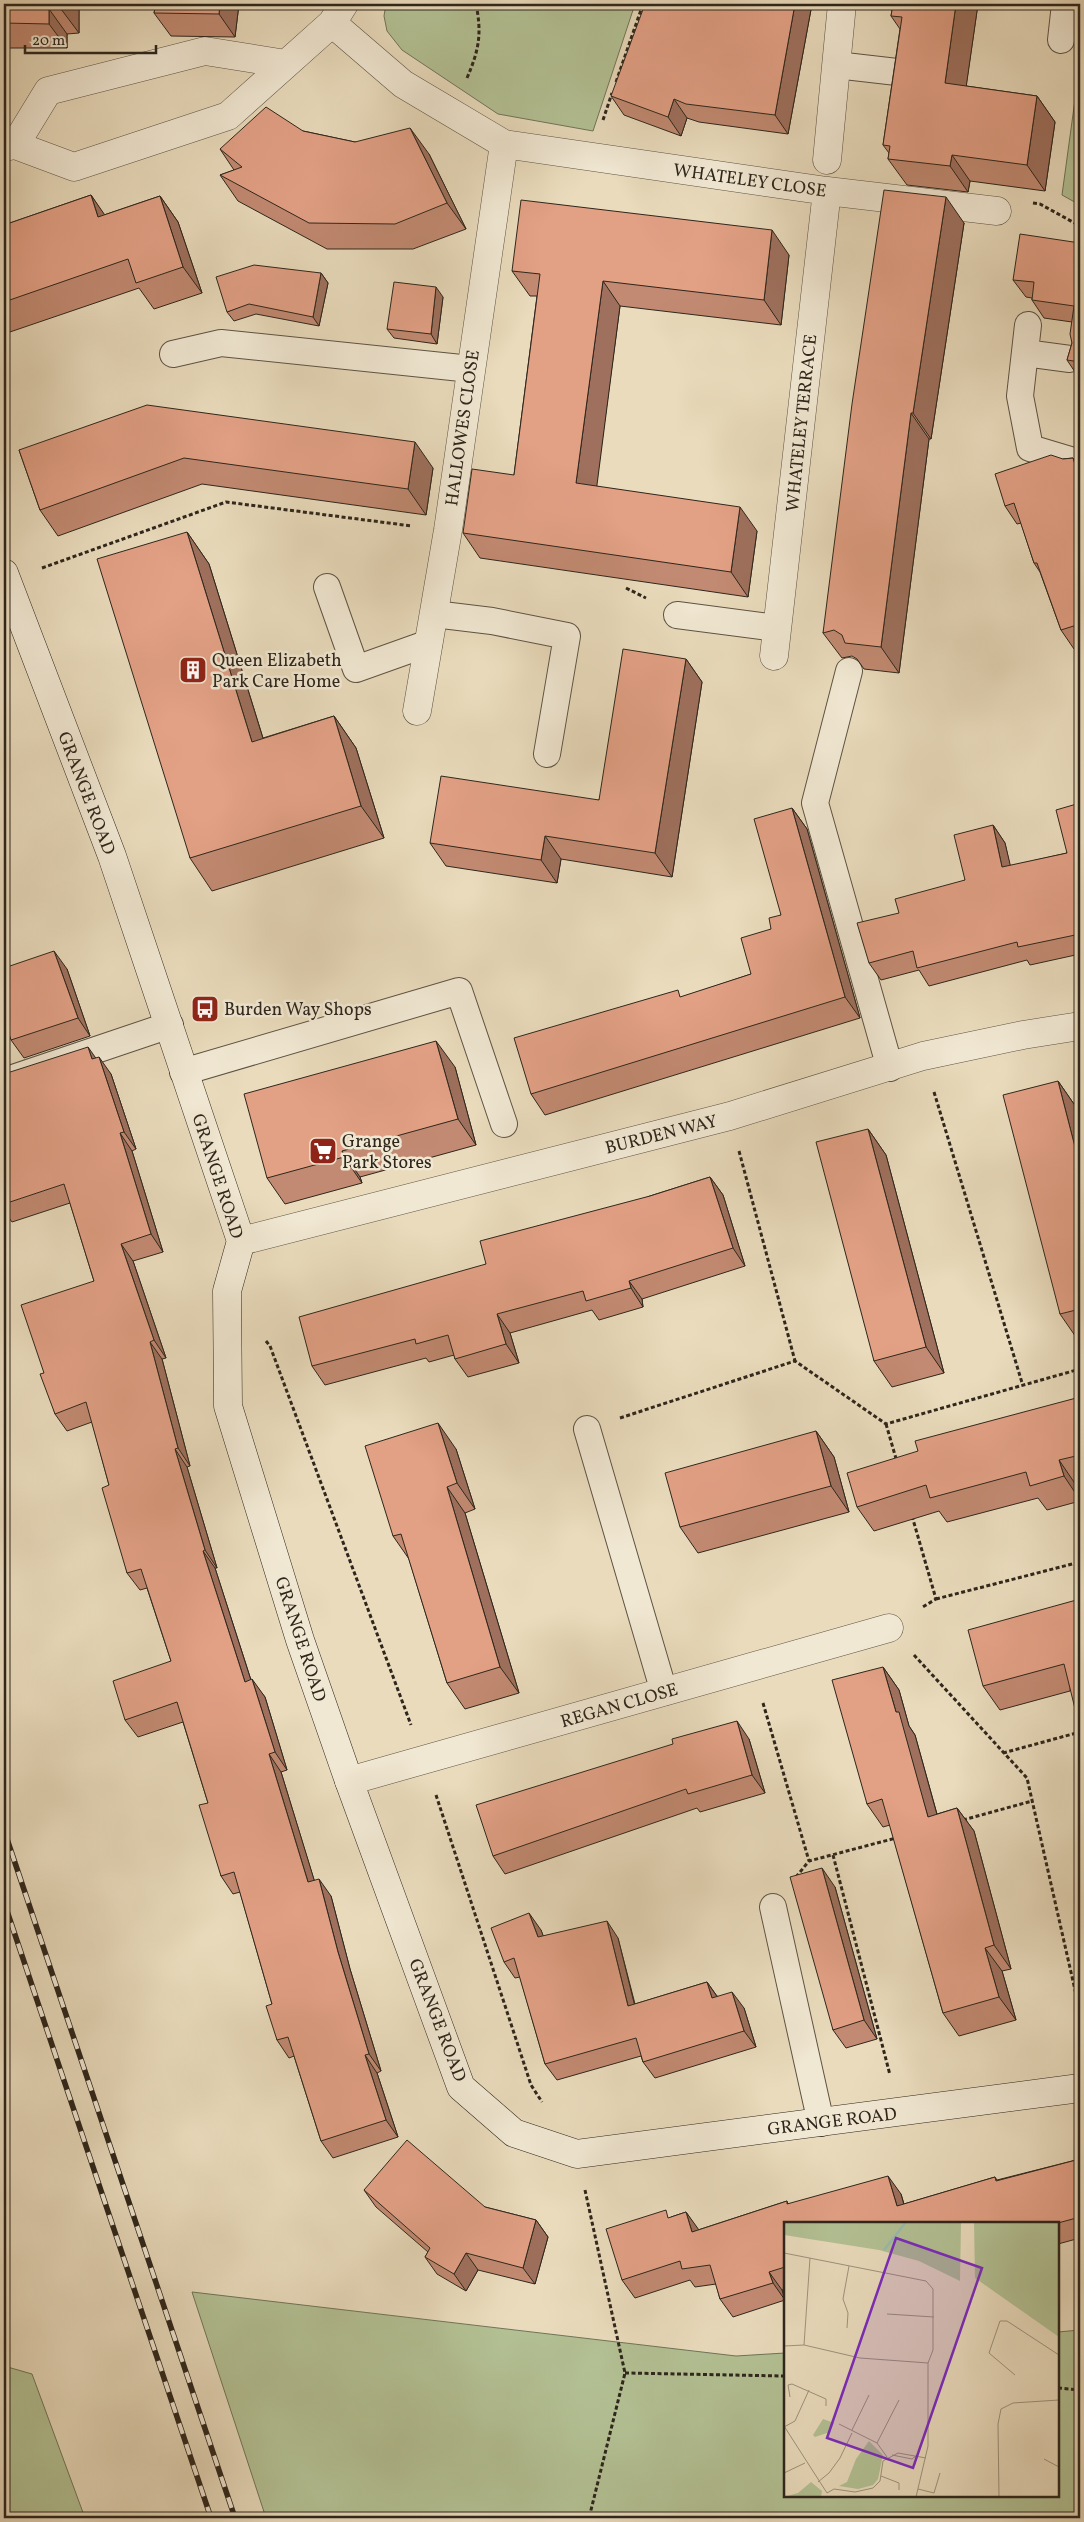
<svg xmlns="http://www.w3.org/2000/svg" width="1084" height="2522" font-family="Vollkorn,serif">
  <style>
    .green { fill: #b3c194; stroke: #707458 }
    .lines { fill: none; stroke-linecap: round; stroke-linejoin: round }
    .lane-casing { stroke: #5d5344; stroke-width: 28 }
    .street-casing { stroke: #5d5344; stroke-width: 29 }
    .secondary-casing { stroke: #2e261c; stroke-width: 29 }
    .path { stroke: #2e261c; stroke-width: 3; stroke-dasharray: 4 2.5; stroke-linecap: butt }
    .lane { stroke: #f1e8d3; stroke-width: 26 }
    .street { stroke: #f1e8d3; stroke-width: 28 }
    .secondary { stroke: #f1e8d3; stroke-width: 28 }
    .rail-casing { stroke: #2e261c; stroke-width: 5.5 }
    .rail { stroke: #f1e8d3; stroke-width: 4; stroke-dasharray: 11; stroke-linecap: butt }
    .wall { fill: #c28a72; stroke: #2e261c }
    .shaded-wall { fill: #9e705d; stroke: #2e261c }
    .building { fill: #e2a085; stroke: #2e261c }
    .labels { text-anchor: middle; stroke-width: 5; stroke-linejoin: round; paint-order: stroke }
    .street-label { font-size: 18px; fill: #2e261c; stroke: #f1e8d3 }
    .poi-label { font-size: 18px; fill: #2e261c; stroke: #f1e8d3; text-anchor: start }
    .inset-river { fill: none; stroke: #97bbaf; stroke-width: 2.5 }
    .inset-road { fill: none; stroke: #9e937c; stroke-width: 1 }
    .view { fill: #7b2cbf; fill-opacity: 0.15; stroke: #7b2cbf; stroke-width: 2.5 }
    .inset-edge { fill: none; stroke: #2e261c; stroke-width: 2.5 }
  </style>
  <rect width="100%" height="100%" fill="#e9dbbc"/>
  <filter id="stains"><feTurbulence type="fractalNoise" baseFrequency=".004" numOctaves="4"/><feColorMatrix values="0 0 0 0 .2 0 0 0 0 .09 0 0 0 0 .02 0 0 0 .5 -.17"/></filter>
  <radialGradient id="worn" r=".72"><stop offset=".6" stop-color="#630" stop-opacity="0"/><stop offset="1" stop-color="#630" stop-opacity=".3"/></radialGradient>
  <!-- green -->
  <path class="green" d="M386 4H635L593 131 498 114 402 50 387 31 384 16Z
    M1080 84V205L1062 195 1077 85Z
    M192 2292 736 2356 785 2353V2496H1058V2332L1080 2330V2518H266Z
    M4 2366 32 2374 85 2518H4Z"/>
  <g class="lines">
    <defs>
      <path id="lane" d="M1061 40 1065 4
        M836 65 897 72
        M1028 325 1020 396 1030 448 1080 463
        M1025 353 1070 359
        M173 354 221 343 471 369
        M327 587 356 669 429 643
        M434 614 492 621 567 636 547 754
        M677 615 777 628
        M849 671 815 803 890 1068
        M183 1072 459 991 504 1124
        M4 1081 170 1025
        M587 1429 664 1692
        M773 1907 821 2123"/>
      <path id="street" d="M332 23 403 84 504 144 827 191 997 211
        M15 145 48 91 205 51 286 64
        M4 147 15 145 74 167 228 116 332 23 344 4
        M827 160 842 4
        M774 656 827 191
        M417 711 448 530 504 144
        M241 1241 730 1116 923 1056 1023 1035 1080 1026
        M349 1781 889 1628"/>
      <path id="secondary" d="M4 573 112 856 241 1241 227 1291 228 1406 300 1640 349 1781 461 2087 514 2133 577 2154 1080 2088"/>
    </defs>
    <!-- lane casing -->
    <use href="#lane" class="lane-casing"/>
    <!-- street casing -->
    <use href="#street" class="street-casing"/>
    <!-- secondary casing -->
    <use href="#secondary" class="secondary-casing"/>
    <!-- path -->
    <path class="path" d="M467 78C479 50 482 34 476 4
      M616 82 643 4
      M603 120 612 93
      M1033 203 1040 204 1080 226
      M42 568 226 502 412 526
      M626 588 646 598
      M934 1092 1023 1386
      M739 1151 795 1361
      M266 1341 270 1346 411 1725
      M620 1418 795 1361 886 1424 1080 1369
      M886 1424 897 1462
      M912 1516 936 1599 921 1608
      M936 1599 1080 1562
      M914 1655 1027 1778 1080 2012
      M763 1703 809 1861
      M1003 1753 1080 1732
      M436 1795 531 2085 542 2102
      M963 1820 1032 1801
      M833 1855 890 2075
      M796 1877 809 1861 896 1838
      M585 2190 625 2373 589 2518
      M625 2373 785 2376
      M1058 2388 1080 2390"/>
    <!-- lane -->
    <use href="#lane" class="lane"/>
    <!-- street -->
    <use href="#street" class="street"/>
    <!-- secondary -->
    <use href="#secondary" class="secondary"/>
    <defs>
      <path id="rail" d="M4 1830 235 2518
        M4 1902 211 2518"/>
    </defs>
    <!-- rail casing -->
    <use href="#rail" class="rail-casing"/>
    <!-- rail -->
    <use href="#rail" class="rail"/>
  </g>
  <!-- wall -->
  <path class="wall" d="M4 4H79V33L67 34V48H4Z
    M156 4H239L235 37 171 36 154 13Z
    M812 4 788 134 699 122 687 118 681 136 624 115 611 96Z
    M893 4H978L966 86 1037 96 1055 122 1045 191 970 181 968 192 907 185 888 159 889 153 883 145 900 29 891 16Z
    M303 131 355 142 429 154 466 229 413 249H327L238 201 220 175 234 170 220 149Z
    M91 195 104 215 160 196 178 222 202 293 154 309 139 288 4 334V225Z
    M964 223 931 439H929L899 673 864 669 857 659 852 656 842 658 823 633Z
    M1080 243V378H1079L1067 360 1072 343V322L1044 318 1032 300V298L1026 297 1013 280Z
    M789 255 781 325 620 306 596 486 757 531 748 597 480 558 463 533 514 475 537 296H530L512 271Z
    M321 273 328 283 319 326 256 314 234 321 227 312Z
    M443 297 437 344 394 338 387 329Z
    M19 450 433 468 426 515 202 484 58 536 40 510Z
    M1073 458 1080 468V646L1074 649 1061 630 1040 572 1034 563 1021 523 1017 524 1005 506 1063 459Z
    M187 532 209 564 263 738 334 716 356 748 384 838 212 891 190 858Z
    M686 659 702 682 672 877 561 859 557 883 446 866 430 843 599 800Z
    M1080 803V954L1030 965 1027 960 929 986 919 970 881 980 869 963 899 913 965 880 993 825 1005 843 1010 866 1067 853Z
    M792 808 807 829 860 1018 545 1115 531 1094 683 997 751 974 771 929 781 915Z
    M67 969 90 1036 24 1058 11 1040Z
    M96 1058 111 1074 136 1149 132 1151 163 1252 133 1261 166 1358 162 1359 190 1466 187 1467 217 1568H215L251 1680 265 1697 287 1770 281 1772 314 1880 331 1896 350 1969 381 2071 377 2073 398 2137 333 2158 321 2141 294 2056 289 2058 277 2040 272 2004 240 1892 233 1894 221 1876 208 1803 183 1722 138 1737 125 1720 171 1661 147 1588 140 1590 127 1573 109 1485 92 1422 67 1431 55 1414 44 1373 94 1281 70 1203 12 1222 4 1211V1074Z
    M455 1067 476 1145 360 1177 362 1183 285 1204 267 1178Z
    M1058 1081 1076 1107 1080 1121V1340H1078L1060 1314Z
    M868 1129 886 1155 944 1373 892 1387 874 1361Z
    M710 1177 723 1195 745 1266 642 1299 643 1307 599 1320 592 1310 510 1333 519 1363 468 1377 455 1359 454 1355 429 1362 426 1358 325 1385 312 1366 486 1264 650 1196Z
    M1080 1397V1484L1076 1485 1080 1501 1047 1510 1038 1498 947 1522 939 1511 874 1531 857 1507 918 1451Z
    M816 1431 834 1457 849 1512 698 1553 680 1527Z
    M456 1449 475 1509 465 1513 519 1693 465 1709 447 1683 409 1559 393 1536Z
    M1080 1599 1070 1691 1000 1710 983 1686Z
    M883 1667 899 1690 909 1726 915 1735 937 1814 957 1808 974 1831 1011 1969 1002 1971 1016 2020 959 2036 943 2013 890 1825 883 1827 867 1804Z
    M749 1739 765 1793 700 1812 697 1808 505 1874 493 1856Z
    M835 1887 877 2039 846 2048 833 2030Z
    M541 1930 543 1936 618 1938 635 2004 707 1982 717 1996 744 2008 756 2047 655 2078 643 2062 641 2056 557 2080 545 2064 520 1977 515 1978 504 1962Z
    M1080 2159V2238L1058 2244V2223H785V2289L782 2290 785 2300 733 2317 720 2299 716 2284 695 2287 690 2280 635 2298 622 2280 671 2217 686 2212 698 2230 787 2201 788 2204 901 2194 904 2204 995 2177 997 2180Z
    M364 2190 485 2207 536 2220 548 2237 535 2284 478 2270 466 2291 437 2274 425 2257 428 2252 376 2207Z"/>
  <!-- shaded-wall -->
  <path class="shaded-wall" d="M62 4H79V33L61 9Z
    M220 4H239L235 37 219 14Z
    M795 4H812L788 134 775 115Z
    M956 4H978L963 109 945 83Z
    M49 9 67 34V48L49 24Z
    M1037 96 1055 122 1045 191 1027 165Z
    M674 99 687 118 681 136 668 117Z
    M410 128 429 154 466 229 447 203Z
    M952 155 970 181 968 192 950 166Z
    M91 195 109 221 98 217Z
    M160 196 178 222 202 293 183 267Z
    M946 197 964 223 931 439 913 413Z
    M772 230 789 255 781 325 764 300Z
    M321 273 328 283 319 326 313 317Z
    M603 281 620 306 594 508 576 483Z
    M436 287 443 297 437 344 431 334Z
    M911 413 929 439 899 673 881 647Z
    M415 442 433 468 426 515 408 489Z
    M1073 458 1080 468V481Z
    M740 507 757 531 748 597 731 572Z
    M187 532 209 564 274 774 252 742Z
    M686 659 702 682 672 877 655 853Z
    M334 716 356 748 384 838 361 806Z
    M792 808 807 829 860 1018 845 997Z
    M993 825 1005 843 1015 885 1002 867Z
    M545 836 561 859 557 883 541 860Z
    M54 951 67 969 90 1036 78 1018Z
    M436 1041 455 1067 476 1145 458 1119Z
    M88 1047 100 1064 92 1059Z
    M99 1057 111 1074 136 1149 124 1132Z
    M1058 1081 1076 1107 1080 1121V1154L1075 1147Z
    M868 1129 886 1155 944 1373 926 1347Z
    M120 1133 132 1151 163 1252 151 1234Z
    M342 1151 360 1177 362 1183 344 1157Z
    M710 1177 723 1195 745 1266 733 1248Z
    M121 1244 133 1261 166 1358 154 1340Z
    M629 1281 642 1299 643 1307 631 1288Z
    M497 1314 510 1333 519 1363 506 1344Z
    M150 1342 162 1359 190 1466 178 1448Z
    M438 1423 456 1449 475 1509 457 1483Z
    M816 1431 834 1457 849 1512 831 1486Z
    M175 1449 187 1467 217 1568 205 1550Z
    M1059 1460 1076 1485 1080 1500 1064 1476Z
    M447 1487 465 1513 519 1693 500 1667Z
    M203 1551 215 1568 257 1699 245 1682Z
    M883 1667 899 1690 909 1726 915 1735 944 1840 928 1817 896 1712Z
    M252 1679 265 1697 287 1770 275 1752Z
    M737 1721 749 1739 765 1793 752 1775Z
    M269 1754 281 1772 320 1899 308 1882Z
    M957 1808 974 1831 1011 1969 994 1945Z
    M822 1868 835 1887 877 2039 864 2020Z
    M319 1879 331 1896 350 1969 381 2071 369 2054 338 1952Z
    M529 1913 541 1930 550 1953 538 1937Z
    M607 1921 618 1938 639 2023 628 2006Z
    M985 1948 1002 1971 1016 2020 999 1997Z
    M707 1982 718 1998H712Z
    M732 1992 744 2008 756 2047 744 2031Z
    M365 2055 377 2073 398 2137 386 2120Z
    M888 2176 901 2194 909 2223 897 2206Z
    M686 2212 699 2230 692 2232Z
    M536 2220 548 2237 535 2284 523 2268Z
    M466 2253 478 2270 466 2291 454 2274Z
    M769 2272 782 2290 785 2300 773 2283Z"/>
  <!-- building -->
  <path class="building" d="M4 4H62L61 9H49V24L4 23Z
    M156 4H220L219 14 154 13Z
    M645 4H795L775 115 686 104 674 99 668 117 611 96Z
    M893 4H956L945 83 1037 96 1027 165 952 155 950 166 888 159 890 146 883 145 902 17 891 16Z
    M266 107 303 131 355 142 410 128 447 203 395 224 309 223 220 175 242 167 220 149Z
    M884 190 946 197 913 413H911L881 647 845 643 842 635 834 630 823 633 852 404Z
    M91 195 98 217 160 196 183 267 136 283 128 259 4 302V225Z
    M521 200 772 230 764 300 603 281 576 483 740 507 731 572 463 533 472 469 514 475 540 274 512 271Z
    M1020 234 1080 243V362L1067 360 1072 343 1070 334 1074 306 1032 300 1034 282 1013 280Z
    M254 265 321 273 313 317 249 304 227 312 216 277Z
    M394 282 436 287 431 334 387 329Z
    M147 405 415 442 408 489 184 458 40 510 19 450Z
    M1051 455 1063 459 1073 458 1080 481V624L1061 630 1037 563H1034L1014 503 1005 506 995 474Z
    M187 532 252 742 334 716 361 806 190 858 97 559Z
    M623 649 686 659 655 853 545 836 541 860 430 843 441 776 599 800Z
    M1080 803V934L1018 947 1017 942 917 968 913 951 869 963 857 923 899 913 895 899 965 880 954 835 993 825 1002 867 1067 853 1056 810Z
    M792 808 845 997 531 1094 514 1038 678 990 680 997 751 974 741 938 771 929 769 918 781 915 754 819Z
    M54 951 78 1018 11 1040 4 1018V968Z
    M436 1041 458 1119 342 1151 344 1157 267 1178 244 1094Z
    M88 1047 92 1059 99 1057 124 1132 120 1133 151 1234 121 1244 154 1340 150 1342 178 1448 175 1449 205 1550 203 1551 245 1682 252 1679 275 1752 269 1754 308 1882 319 1879 338 1952 369 2054 365 2055 386 2120 321 2141 288 2037 277 2040 266 2006 272 2004 234 1872 221 1876 199 1805 208 1803 177 1702 125 1720 113 1681 171 1661 141 1569 127 1573 102 1488 109 1485 86 1402 55 1414 40 1374 44 1373 21 1305 94 1281 64 1184 4 1204V1074Z
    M1058 1081 1075 1147 1080 1146V1309L1060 1314 1003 1095Z
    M868 1129 926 1347 874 1361 816 1142Z
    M710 1177 733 1248 629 1281 631 1288 586 1301 583 1291 497 1314 506 1344 455 1359 448 1335 416 1344 415 1339 312 1366 299 1317 486 1264 480 1241 650 1196Z
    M1080 1397V1455L1059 1460 1064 1476 1030 1486 1026 1472 930 1498 926 1485 857 1507 847 1473 918 1451 915 1441Z
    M438 1423 457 1483 447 1487 500 1667 447 1683 401 1534 393 1536 365 1446Z
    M816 1431 831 1486 680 1527 665 1473Z
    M1080 1599V1729L1064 1664 983 1686 968 1630Z
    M883 1667 896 1712H899L928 1817 957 1808 994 1945 985 1948 999 1997 943 2013 882 1799 867 1804 832 1680Z
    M737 1721 752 1775 688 1794 686 1789 493 1856 476 1805 673 1744 672 1739Z
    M822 1868 864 2020 833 2030 790 1877Z
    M529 1913 538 1937 607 1921 628 2006 707 1982 712 1998 732 1992 744 2031 643 2062 636 2038 545 2064 514 1958 504 1962 491 1928Z
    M407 2140 485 2207 536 2220 523 2268 466 2253 454 2274 425 2257 430 2248 364 2190Z
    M1080 2159V2217L1058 2223H785V2267L769 2272 773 2283 720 2299 710 2265 682 2269 680 2261 622 2280 606 2229 666 2210 668 2218 686 2212 692 2232 787 2201V2204L888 2176 897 2206 995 2177 996 2181Z"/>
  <!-- icons -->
  <defs>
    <symbol id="building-square" viewBox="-11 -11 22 22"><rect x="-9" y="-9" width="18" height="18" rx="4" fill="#8f2418" stroke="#f1e8d3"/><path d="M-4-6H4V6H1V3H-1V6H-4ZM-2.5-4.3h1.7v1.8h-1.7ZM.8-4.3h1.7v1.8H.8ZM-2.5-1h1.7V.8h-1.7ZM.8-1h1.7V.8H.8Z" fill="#fff"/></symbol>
    <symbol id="bus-square" viewBox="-11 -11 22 22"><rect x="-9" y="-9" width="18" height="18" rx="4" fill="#8f2418" stroke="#f1e8d3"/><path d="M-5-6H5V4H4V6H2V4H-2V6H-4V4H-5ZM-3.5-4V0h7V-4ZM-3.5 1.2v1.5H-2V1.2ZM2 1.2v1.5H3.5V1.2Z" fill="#fff"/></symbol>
    <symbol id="supermarket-square" viewBox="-11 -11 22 22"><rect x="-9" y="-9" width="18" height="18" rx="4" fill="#8f2418" stroke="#f1e8d3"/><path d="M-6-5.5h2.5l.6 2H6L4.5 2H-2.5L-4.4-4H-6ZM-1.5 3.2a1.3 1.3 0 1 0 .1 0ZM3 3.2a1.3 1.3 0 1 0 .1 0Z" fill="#fff"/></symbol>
  </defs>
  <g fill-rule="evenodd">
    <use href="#building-square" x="177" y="654" width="32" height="32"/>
    <use href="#bus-square" x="189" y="993" width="32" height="32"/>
    <use href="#supermarket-square" x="307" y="1135" width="32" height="32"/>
  </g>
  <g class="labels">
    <!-- street labels -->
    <g class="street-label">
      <text transform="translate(750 180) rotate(8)" y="6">WHATELEY CLOSE</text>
      <text transform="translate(801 423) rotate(-84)" y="6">WHATELEY TERRACE</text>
      <text transform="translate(462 428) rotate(-82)" y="6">HALLOWES CLOSE</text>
      <text transform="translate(87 793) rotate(69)" y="6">GRANGE ROAD</text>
      <text transform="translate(661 1134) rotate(-14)" y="6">BURDEN WAY</text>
      <text transform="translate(218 1176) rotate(72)" y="6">GRANGE ROAD</text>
      <text transform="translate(301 1639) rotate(72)" y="6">GRANGE ROAD</text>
      <text transform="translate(619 1705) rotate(-16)" y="6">REGAN CLOSE</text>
      <text transform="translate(438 2020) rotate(69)" y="6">GRANGE ROAD</text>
      <text transform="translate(832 2121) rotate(-7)" y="6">GRANGE ROAD</text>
    </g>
    <!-- poi labels -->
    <g class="poi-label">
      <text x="212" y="666">Queen Elizabeth<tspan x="212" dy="21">Park Care Home</tspan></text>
      <text x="224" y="1015">Burden Way Shops</text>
      <text x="342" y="1147">Grange<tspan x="342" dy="21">Park Stores</tspan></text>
    </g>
  </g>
  <!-- overview -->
  <g transform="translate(784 2222)">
    <rect width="275" height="275" fill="#e9dbbc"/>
    <path d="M0 0H177L176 59 135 39 95 28 0 13ZM190 0H275V115L191 56ZM39 197 50 201 46 210 31 215 29 213ZM85 219 99 233 94 257 89 263 74 267 55 264 63 260 72 237ZM27 260 38 269 37 275H0L14 271Z" fill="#b3c194"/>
    <path class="inset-river" d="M100 28 122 0"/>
    <path class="inset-road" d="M0 31 142 59 149 67V128L144 141V224L132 275M103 92 150 95M63 106 64 91 59 77 65 44M20 123 26 36M0 124 20 123 76 136 144 141M231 153 205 131 216 99H223L275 133M6 175 4 163 8 162 42 177V184M55 202 93 221 103 235M0 204 43 271M0 205 11 199 25 168M68 208 85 173M93 221 115 178M108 233 128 237 132 234M260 237 275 245M0 251 21 241M97 254 115 261V268M34 260 45 251 56 236 68 211M134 267 150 271 156 251M43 271 50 267 71 270 89 266 96 259 99 239 114 231 142 236M215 275 214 202 217 187 229 181 275 178"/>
    <path class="view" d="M112 16 198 46 129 246 43 216Z"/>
    <rect width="275" height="275" class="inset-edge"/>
  </g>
  <!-- margin -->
  <rect width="1084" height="2522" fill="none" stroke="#e9dbbc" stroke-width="20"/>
  <rect x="5" y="5" width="1074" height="2512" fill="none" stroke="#2e261c" stroke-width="2.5"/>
  <rect x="10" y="10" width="1064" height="2502" fill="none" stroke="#2e261c"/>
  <!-- scale -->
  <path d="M25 45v8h131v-8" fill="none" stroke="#2e261c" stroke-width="2.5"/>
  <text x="32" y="45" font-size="15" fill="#2e261c" stroke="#f1e8d3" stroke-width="4" paint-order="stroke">20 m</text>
  <rect width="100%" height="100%" filter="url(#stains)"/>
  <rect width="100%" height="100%" fill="url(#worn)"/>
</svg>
